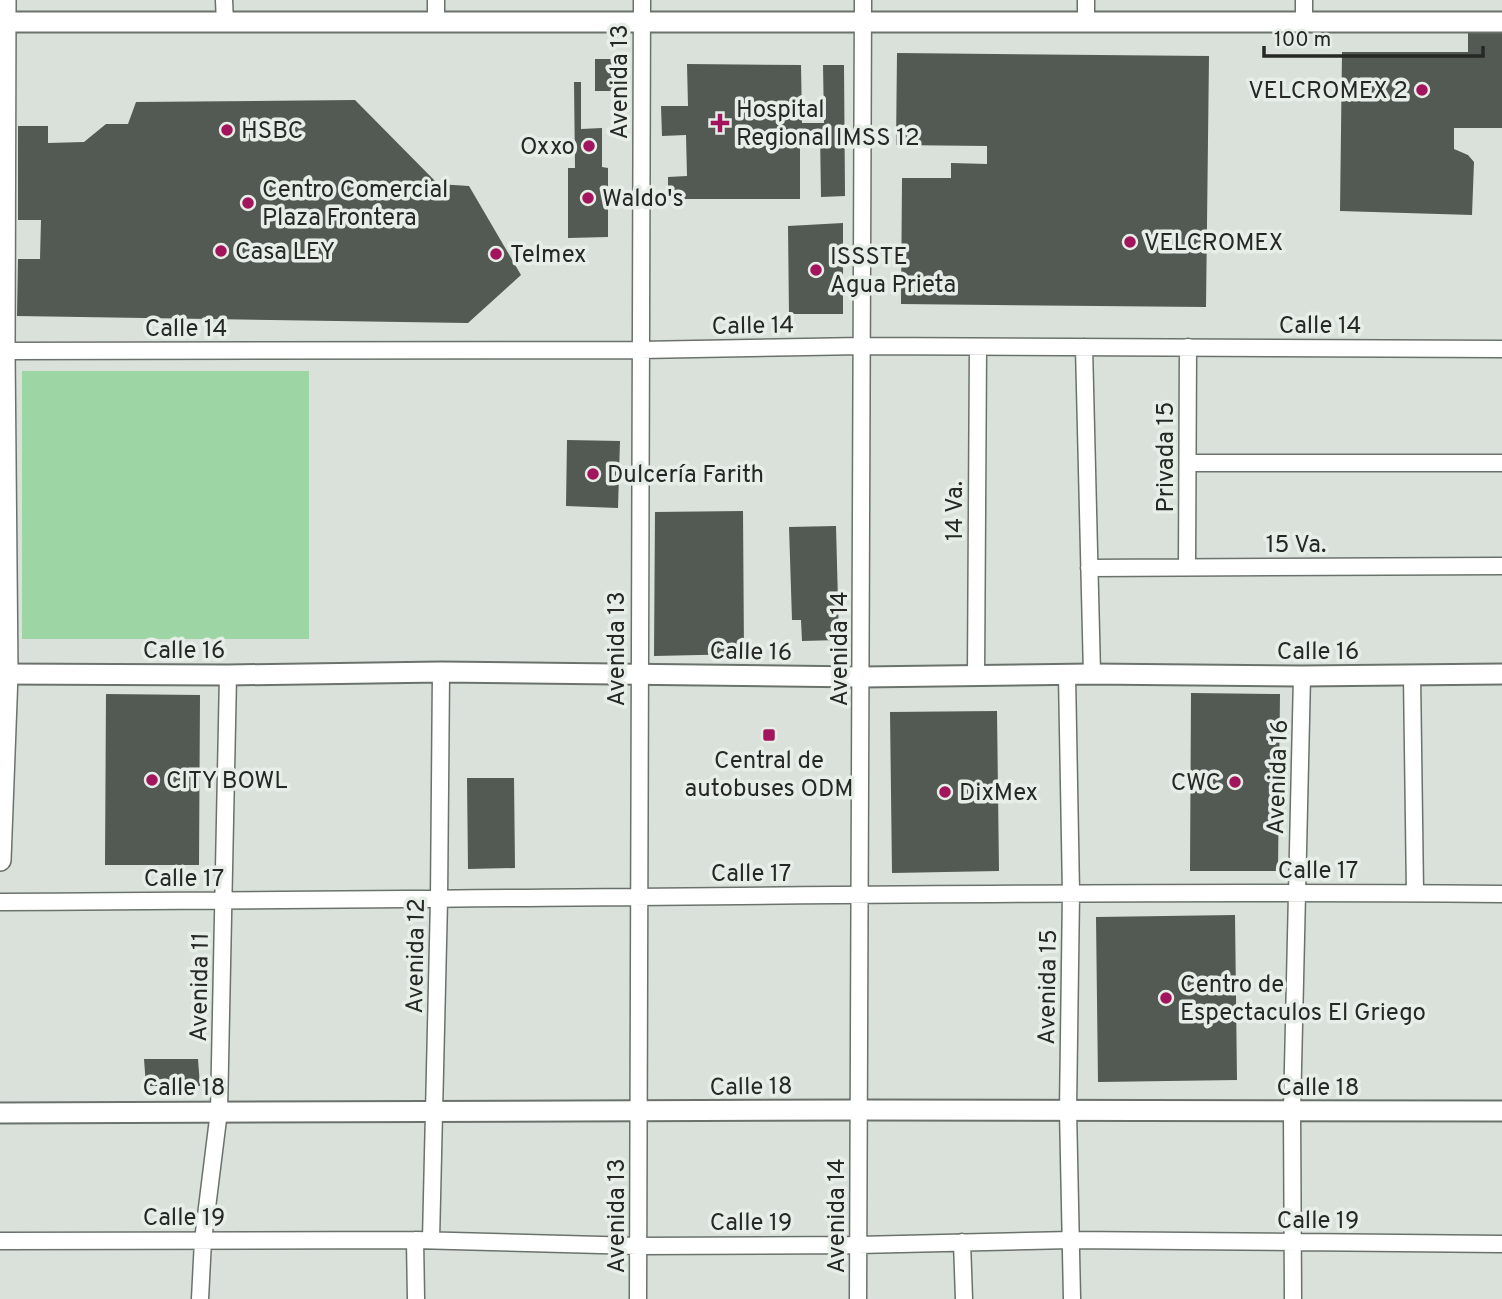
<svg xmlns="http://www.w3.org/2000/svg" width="1502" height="1299" font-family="Overpass,sans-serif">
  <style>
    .green { fill: #9ed5a4 }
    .building { fill: #535953 }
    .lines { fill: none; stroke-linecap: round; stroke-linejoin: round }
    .minor-casing { stroke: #6b726c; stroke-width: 19 }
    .tertiary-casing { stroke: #6b726c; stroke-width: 23 }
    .secondary-casing { stroke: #6b726c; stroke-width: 24 }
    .minor { stroke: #fff; stroke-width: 16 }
    .tertiary { stroke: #fff; stroke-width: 19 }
    .secondary { stroke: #fff; stroke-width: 21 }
    .poi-dot { fill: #a2145c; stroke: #e6eee7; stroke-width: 2.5 }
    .labels { text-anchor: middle; stroke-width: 7; stroke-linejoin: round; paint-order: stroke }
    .street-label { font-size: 24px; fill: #252825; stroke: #e6eee7 }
    .poi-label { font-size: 24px; fill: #252825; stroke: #e6eee7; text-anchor: start }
  </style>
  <rect width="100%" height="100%" fill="#d9e1da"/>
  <!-- green -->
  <path class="green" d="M22 371H309V639H22Z"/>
  <!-- building -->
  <path class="building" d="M1468 27H1502V128H1454V149L1468 155 1474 162 1472 215 1340 211 1342 52H1468Z
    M897 53 1209 56 1206 307 901 304 902 178H951V163L987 164V146L896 145Z
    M595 59H614L615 91H595Z
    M687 64 801 65 802 123H824L823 65H844L845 196 821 197 820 132H800V199H668V177L687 176 686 135 662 136 661 106H688Z
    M574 82H581V129L602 128V167L608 168V237L568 238V168H575Z
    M355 100 438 184 469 186 521 275 468 323 17 316 18 259H40L41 220H18V126H48V143L84 142 106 124H128L136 102Z
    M843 223V314H789L788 226Z
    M567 440 620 441 618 508 566 506Z
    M743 511 744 654 654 656 655 512Z
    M836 526 839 640 802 641 801 620H792L789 527Z
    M1191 693 1280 694 1278 871H1190Z
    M106 694 200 695 199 865H105Z
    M997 711 999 871 892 873 890 712Z
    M467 778H514L515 868 468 869Z
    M1235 915 1237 1080 1098 1082 1096 917Z
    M144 1059H198L200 1086H146Z"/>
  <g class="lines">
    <defs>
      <path id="minor" d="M224 0 225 23
        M436 0V23
        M1086 0V22
        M1304 0V22
        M1084 347 1092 674
        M4 351 640 350 862 346 1502 349
        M1188 463H1502
        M1187 567 1188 347
        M1089 568 1502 566
        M1067 675 1071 893 1068 1110 1072 1299
        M1412 675 1415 893
        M976 676 978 347
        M0 902C501 900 1001 890 1502 894
        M415 1240 416 1299
        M431 1240 439 900 441 672
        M0 1241 415 1240 638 1246 858 1245 1071 1240 1502 1244
        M962 1242 964 1299
        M200 1299 203 1240 219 1111 228 675
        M638 1299 642 0
        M858 1299 863 0
        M1293 1299 1292 1111 1302 676"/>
      <path id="tertiary" d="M0 22H1502
        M0 674 228 675 441 672 862 677 1092 674 1302 676 1502 674
        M0 1113 859 1110 1502 1111"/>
      <path id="secondary" d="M0 860 7 674 4 351 5 0"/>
    </defs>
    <!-- minor casing -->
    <use href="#minor" class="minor-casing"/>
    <!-- tertiary casing -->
    <use href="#tertiary" class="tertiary-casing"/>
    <!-- secondary casing -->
    <use href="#secondary" class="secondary-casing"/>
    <!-- minor -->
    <use href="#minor" class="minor"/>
    <!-- tertiary -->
    <use href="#tertiary" class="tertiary"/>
    <!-- secondary -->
    <use href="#secondary" class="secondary"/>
  </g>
  <!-- markers -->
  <g class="poi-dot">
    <circle cx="1422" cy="90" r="7"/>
    <path d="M716.5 112.5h7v7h7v7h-7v7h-7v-7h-7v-7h7z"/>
    <circle cx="227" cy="130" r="7"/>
    <circle cx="589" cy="146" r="7"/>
    <circle cx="588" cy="198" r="7"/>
    <circle cx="248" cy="203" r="7"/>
    <circle cx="1130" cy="242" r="7"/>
    <circle cx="221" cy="251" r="7"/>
    <circle cx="496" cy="254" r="7"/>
    <circle cx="816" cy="270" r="7"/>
    <circle cx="593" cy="474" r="7"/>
    <rect x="762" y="728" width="14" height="14" rx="3.5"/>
    <circle cx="152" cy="780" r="7"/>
    <circle cx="1235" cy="782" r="7"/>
    <circle cx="945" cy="792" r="7"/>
    <circle cx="1166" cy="998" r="7"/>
  </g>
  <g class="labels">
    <!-- street labels -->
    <g class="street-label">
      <text transform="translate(619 82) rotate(-90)" y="8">Avenida 13</text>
      <text transform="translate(753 325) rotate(-1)" y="8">Calle 14</text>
      <text x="1320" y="333">Calle 14</text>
      <text x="186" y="336">Calle 14</text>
      <text transform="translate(1165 457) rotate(-90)" y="8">Privada 15</text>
      <text transform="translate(954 511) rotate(-90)" y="8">14 Va.</text>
      <text x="1296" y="552">15 Va.</text>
      <text transform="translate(616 649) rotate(-90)" y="8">Avenida 13</text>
      <text transform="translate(839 649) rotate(-90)" y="8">Avenida 14</text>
      <text x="184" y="658">Calle 16</text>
      <text transform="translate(751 651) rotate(1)" y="8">Calle 16</text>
      <text x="1318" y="659">Calle 16</text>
      <text transform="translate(1277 777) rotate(-88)" y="8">Avenida 16</text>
      <text x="1318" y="878">Calle 17</text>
      <text x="751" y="881">Calle 17</text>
      <text x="184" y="886">Calle 17</text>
      <text transform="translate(415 956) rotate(-89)" y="8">Avenida 12</text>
      <text transform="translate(199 987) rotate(-89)" y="8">Avenida 11</text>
      <text transform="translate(1047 987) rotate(-89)" y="8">Avenida 15</text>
      <text transform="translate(751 1086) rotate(-1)" y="8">Calle 18</text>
      <text x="184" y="1095">Calle 18</text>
      <text x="1318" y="1095">Calle 18</text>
      <text transform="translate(616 1216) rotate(-90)" y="8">Avenida 13</text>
      <text transform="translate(836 1216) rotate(-90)" y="8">Avenida 14</text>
      <text x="184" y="1225">Calle 19</text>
      <text x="1318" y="1228">Calle 19</text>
      <text x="751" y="1230">Calle 19</text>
    </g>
    <!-- poi labels -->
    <g class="poi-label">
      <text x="1408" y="98" text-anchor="end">VELCROMEX 2</text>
      <text x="736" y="117">Hospital<tspan x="736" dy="28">Regional IMSS 12</tspan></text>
      <text x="241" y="138">HSBC</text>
      <text x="575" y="154" text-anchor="end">Oxxo</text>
      <text x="262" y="197">Centro Comercial<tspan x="262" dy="28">Plaza Frontera</tspan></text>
      <text x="602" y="206">Waldo's</text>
      <text x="1144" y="250">VELCROMEX</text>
      <text x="235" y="259">Casa LEY</text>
      <text x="510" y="262">Telmex</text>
      <text x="830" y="264">ISSSTE<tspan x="830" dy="28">Agua Prieta</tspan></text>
      <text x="607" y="482">Dulcería Farith</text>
      <text x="769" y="768" text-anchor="middle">Central de<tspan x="769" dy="28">autobuses ODM</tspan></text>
      <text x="166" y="788">CITY BOWL</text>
      <text x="1221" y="790" text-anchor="end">CWC</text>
      <text x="959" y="800">DixMex</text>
      <text x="1180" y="992">Centro de<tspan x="1180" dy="28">Espectaculos El Griego</tspan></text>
    </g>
  </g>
  <!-- scale -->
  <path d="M1264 46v10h219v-10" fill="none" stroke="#252825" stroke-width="3.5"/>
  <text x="1274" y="46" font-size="21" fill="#252825" stroke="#e6eee7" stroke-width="5" paint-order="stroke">100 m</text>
</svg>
